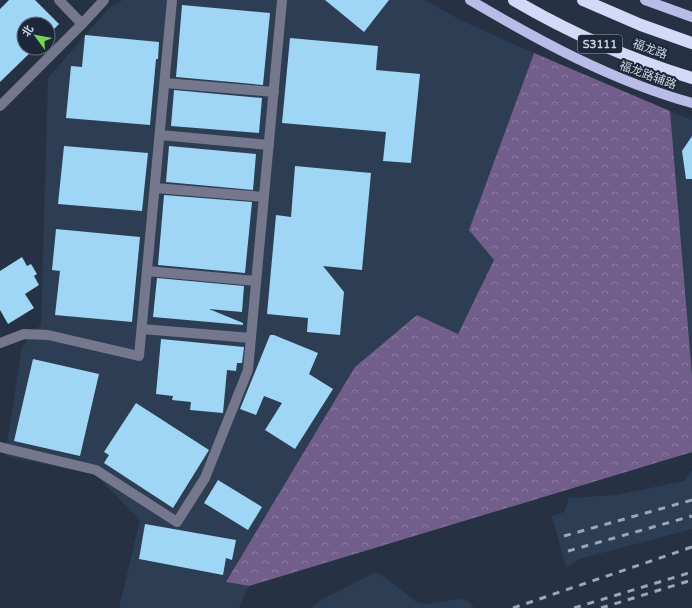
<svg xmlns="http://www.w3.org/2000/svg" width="692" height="608" font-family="'Varela Round','Noto Sans SC',sans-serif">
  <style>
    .built { fill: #2c3d54 }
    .forest { fill: url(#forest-crowns) }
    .building { fill: #9fd6f5 }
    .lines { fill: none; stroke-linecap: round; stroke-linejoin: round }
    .minor { stroke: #75778c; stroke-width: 10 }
    .major { stroke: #b8bce6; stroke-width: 10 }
    .highway { stroke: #d5d9f8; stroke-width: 12 }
    .rail { stroke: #9da6b4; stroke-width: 3; stroke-dasharray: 7 7; stroke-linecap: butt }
    .labels { text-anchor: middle; stroke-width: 4; stroke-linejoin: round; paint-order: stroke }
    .shield { fill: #1c283a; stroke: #969fad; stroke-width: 1 }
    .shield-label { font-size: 11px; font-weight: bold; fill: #cad2de }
    .street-label { font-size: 12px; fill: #cad2de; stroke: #1c283a }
  </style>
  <defs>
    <pattern id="forest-crowns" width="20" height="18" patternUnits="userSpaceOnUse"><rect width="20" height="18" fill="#725e8a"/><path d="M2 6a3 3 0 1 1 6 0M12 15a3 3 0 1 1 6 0" fill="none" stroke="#8b7c9f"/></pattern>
  </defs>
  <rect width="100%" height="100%" fill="#263244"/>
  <!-- built -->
  <path class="built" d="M123 0H425L462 21 534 53 469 230 494 260 458 334 417 315 226 582 249 586 239 608H119L140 520 96 475 5 456 22 347 41 324 48 78 109 8Z
    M670 111 692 120V375Z
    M692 470V529L579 559 566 568 552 516 564 512 569 498 616 495 684 481Z
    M376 572 386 578 416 602 425 604 460 599 469 601 474 608H311L323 599Z"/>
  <!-- forest -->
  <path class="forest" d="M534 53 670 111 692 375V452L249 586 226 582 355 367 417 315 458 334 494 260 469 230Z"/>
  <!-- building -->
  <path class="building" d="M9 0H35L59 24 48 35V24H24V48H35L0 82V9Z
    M325 0H389L364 32Z
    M182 5 270 13 263 85 176 77Z
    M85 35 159 42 158 59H156L150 125 66 118 71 66 82 67Z
    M290 38 378 46 376 70 420 74 411 163 383 161 386 132 282 123Z
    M174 90 262 98 259 133 171 126Z
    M692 136V179H686L682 151Z
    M64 146 148 153 142 211 58 204Z
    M169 146 256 154 253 190 166 182Z
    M295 166 371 173 362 270 323 266 344 292 340 335 307 332 308 318 267 314 276 215 291 217Z
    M164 195 252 202 245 273 158 265Z
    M56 229 140 237 132 322 55 315 60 271 52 270Z
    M22 257 27 266 31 264 37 274 34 276 39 285 25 294 34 308 8 324 0 310V271Z
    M157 278 244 286 242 312 209 309 243 323V325L153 317Z
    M270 335H274L318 353 309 374 333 389 295 449 265 430 282 403 264 396 256 415 240 409Z
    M161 339 244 347 242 363H237L236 371 227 370 223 413 190 410 191 402 172 400 173 396 156 394Z
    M33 359 99 374 80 456 14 441Z
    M136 403 209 450 173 508 104 463 109 455 104 452Z
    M218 480 262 507 248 530 204 503Z
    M145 524 236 540 232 560 226 558 223 575 139 559Z"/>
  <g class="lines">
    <!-- minor -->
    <path class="minor" d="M59 0 82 24
      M165 83 274 92
      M0 106 82 24 104 0
      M160 135 269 145
      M155 188 264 197
      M147 271 256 281
      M142 329 251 338
      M0 343 24 334 48 335 139 356 172 0
      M0 447 96 470 177 522 205 478 248 370 282 0"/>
    <!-- major -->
    <path class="major" d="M470 0C541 42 613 81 692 103
      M645 0 692 17"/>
    <!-- highway -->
    <path class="highway" d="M514 0C570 33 629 59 692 78
      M583 0 641 25 692 43"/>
    <!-- rail -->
    <path class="rail" d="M564 536 692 500
      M568 551 692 516
      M513 608 692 547
      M574 608 692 572
      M601 608 692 580"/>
  </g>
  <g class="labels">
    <!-- shield labels -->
    <rect class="shield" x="578" y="35" width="44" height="18" rx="3"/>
    <g class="shield-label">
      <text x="600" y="48">S3111</text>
    </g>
    <!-- street labels -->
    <g class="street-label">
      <text transform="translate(650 49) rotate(20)" y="4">福龙路</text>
      <text transform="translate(648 75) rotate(20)" y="4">福龙路辅路</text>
    </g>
  </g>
  <!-- north arrow -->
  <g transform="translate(36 36) rotate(302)"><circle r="19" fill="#1c283a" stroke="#626c7c"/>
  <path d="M0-3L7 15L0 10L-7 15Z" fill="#77d259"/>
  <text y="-6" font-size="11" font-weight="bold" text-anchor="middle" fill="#cad2de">北</text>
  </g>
</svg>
